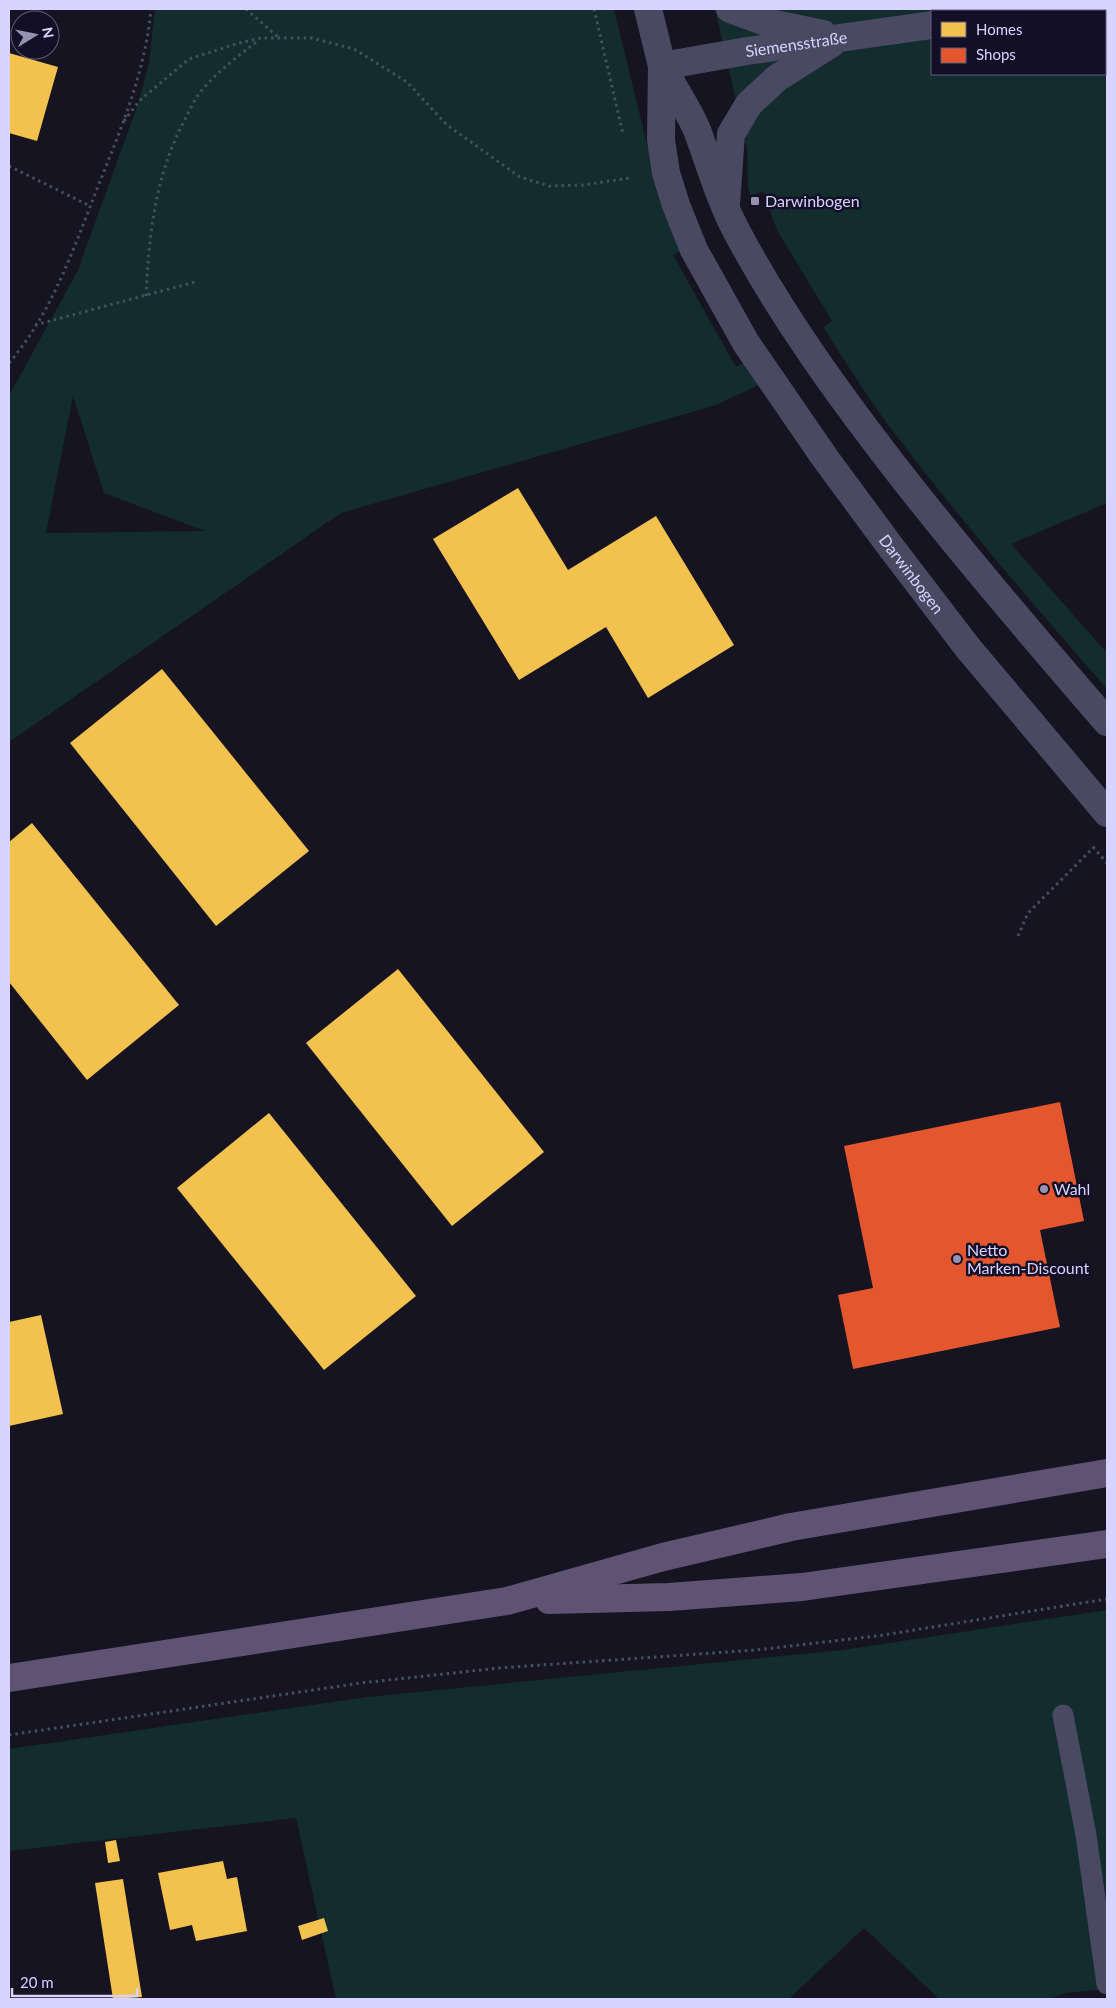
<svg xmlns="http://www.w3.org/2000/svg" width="1116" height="2008" font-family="Lato,sans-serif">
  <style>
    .green { fill: #132c2d; fill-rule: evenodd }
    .homes { fill: #f2c14e }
    .shops { fill: #e4572e }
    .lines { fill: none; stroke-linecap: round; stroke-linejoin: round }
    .path { stroke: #44505f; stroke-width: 3; stroke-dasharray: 2.5 4; stroke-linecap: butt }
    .lane { stroke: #4a4962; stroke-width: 21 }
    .street { stroke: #4a4962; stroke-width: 28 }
    .primary { stroke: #5e5373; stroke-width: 28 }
    .poi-dot { fill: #9591b1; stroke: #130f26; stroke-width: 2 }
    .labels { text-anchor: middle; stroke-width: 5; stroke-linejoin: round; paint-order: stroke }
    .street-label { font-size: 16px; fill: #d9d4ff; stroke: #130f26 }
    .poi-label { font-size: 16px; fill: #d9d4ff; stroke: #130f26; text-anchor: start }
  </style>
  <rect width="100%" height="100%" fill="#161421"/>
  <!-- green -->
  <path class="green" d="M155 9H614L654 173 683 250 673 255 736 367 746 361 761 384 716 405 341 513 9 742V396L78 270 139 101 149 63ZM73 396 104 493 205 531 46 533Z
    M715 9H1107V503L1011 544 1107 653V689C1031 602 956 515 886 422 864 392 844 359 823 327L832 321 777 230 763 192 751 195 748 188 747 149ZM932 11H1105V74H932Z
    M1107 1610V1989L1066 1993 1050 1999H939L864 1928 789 1999H336L296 1818 9 1851V1749L367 1697 843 1650Z"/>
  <!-- homes -->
  <path class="homes" d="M9 53 58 67 37 141 9 133Z
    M518 488 568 570 656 516 734 645 648 698 606 627 519 680 433 539Z
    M162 669 309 851 216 926 70 743Z
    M32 823 179 1005 87 1080 9 982V842Z
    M398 969 544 1152 452 1226 306 1043Z
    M269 1113 416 1296 324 1370 177 1188Z
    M41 1315 63 1414 9 1426V1322Z
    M116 1840 120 1861 108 1863 105 1842Z
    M223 1861 227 1879 237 1877 247 1931 196 1941 192 1925 170 1930 158 1873Z
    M123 1879 142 1997 113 1999 95 1883Z
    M324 1918 328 1931 302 1940 298 1926Z"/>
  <!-- shops -->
  <path class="shops" d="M1060 1102 1084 1221 1040 1230 1060 1327 853 1369 838 1295 873 1288 844 1146Z"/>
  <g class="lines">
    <!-- path -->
    <path class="path" d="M246 9 278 37
      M594 9 623 134
      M124 121 139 101 189 59 239 43 261 38H312L354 49 407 82 447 125 520 177 549 186 583 185 630 178
      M9 166 90 206
      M146 296C149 234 155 177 184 121 189 112 193 102 199 94 215 73 238 56 259 40
      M35 325 195 282
      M9 363C51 314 72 253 95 194 119 133 145 75 151 9
      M1093 847 1107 863
      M1018 936 1028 913 1094 847
      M9 1735 361 1683 499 1668 756 1650 877 1636 1107 1599"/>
    <!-- lane -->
    <path class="lane" d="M1063 1715 1086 1835 1107 1984"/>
    <!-- street -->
    <g class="street">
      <path id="s1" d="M648 9 662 66 661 140 666 173 676 205 694 250 746 343 825 458 890 546 968 648 1107 813"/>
      <path d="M730 9 765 22 823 34"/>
      <path d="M1033 11 1052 9"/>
      <path id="s2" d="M662 66 747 51 932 25"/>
      <path d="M662 67C674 88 688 109 697 130 710 165 720 201 738 234 783 318 839 395 897 470 964 556 1035 639 1107 722"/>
      <path d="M726 204 731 134 749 104 777 78 831 44"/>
    </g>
    <!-- primary -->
    <path class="primary" d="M549 1600 669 1597 802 1587 1107 1544
      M9 1678 507 1601 663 1557 791 1527 1107 1473"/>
  </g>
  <!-- markers -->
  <g class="poi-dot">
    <rect x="750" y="196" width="10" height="10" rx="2.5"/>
    <circle cx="1044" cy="1189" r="5"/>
    <circle cx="957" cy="1259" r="5"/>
  </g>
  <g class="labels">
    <!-- street labels -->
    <g class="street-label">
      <text dy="6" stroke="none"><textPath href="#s2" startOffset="136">Siemensstraße</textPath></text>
      <text dy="6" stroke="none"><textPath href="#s1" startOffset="639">Darwinbogen</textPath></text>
    </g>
    <!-- poi labels -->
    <g class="poi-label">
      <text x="765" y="207">Darwinbogen</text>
      <text x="1054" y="1195">Wahl</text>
      <text x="967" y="1256">Netto<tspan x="967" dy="18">Marken-Discount</tspan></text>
    </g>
  </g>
  <!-- border -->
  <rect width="1116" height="2008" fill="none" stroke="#d9d4ff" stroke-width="20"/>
  <!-- legend -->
  <rect x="931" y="10" width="175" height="65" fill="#130f26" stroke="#625e7d"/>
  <rect x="941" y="22" width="25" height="15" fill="#f2c14e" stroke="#625e7d"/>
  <text x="976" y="35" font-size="15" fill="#d9d4ff">Homes</text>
  <rect x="941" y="48" width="25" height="15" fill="#e4572e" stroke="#625e7d"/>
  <text x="976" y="60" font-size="15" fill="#d9d4ff">Shops</text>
  <!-- north arrow -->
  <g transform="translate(35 35) rotate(80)"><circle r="24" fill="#130f26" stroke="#625e7d"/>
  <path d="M0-4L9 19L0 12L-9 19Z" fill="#9591b1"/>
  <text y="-8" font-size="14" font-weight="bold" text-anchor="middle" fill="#d9d4ff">N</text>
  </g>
  <!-- scale -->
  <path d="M12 1988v8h125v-8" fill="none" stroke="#d9d4ff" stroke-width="2.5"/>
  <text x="20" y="1988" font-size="15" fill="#d9d4ff" stroke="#130f26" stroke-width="4" paint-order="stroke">20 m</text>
</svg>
